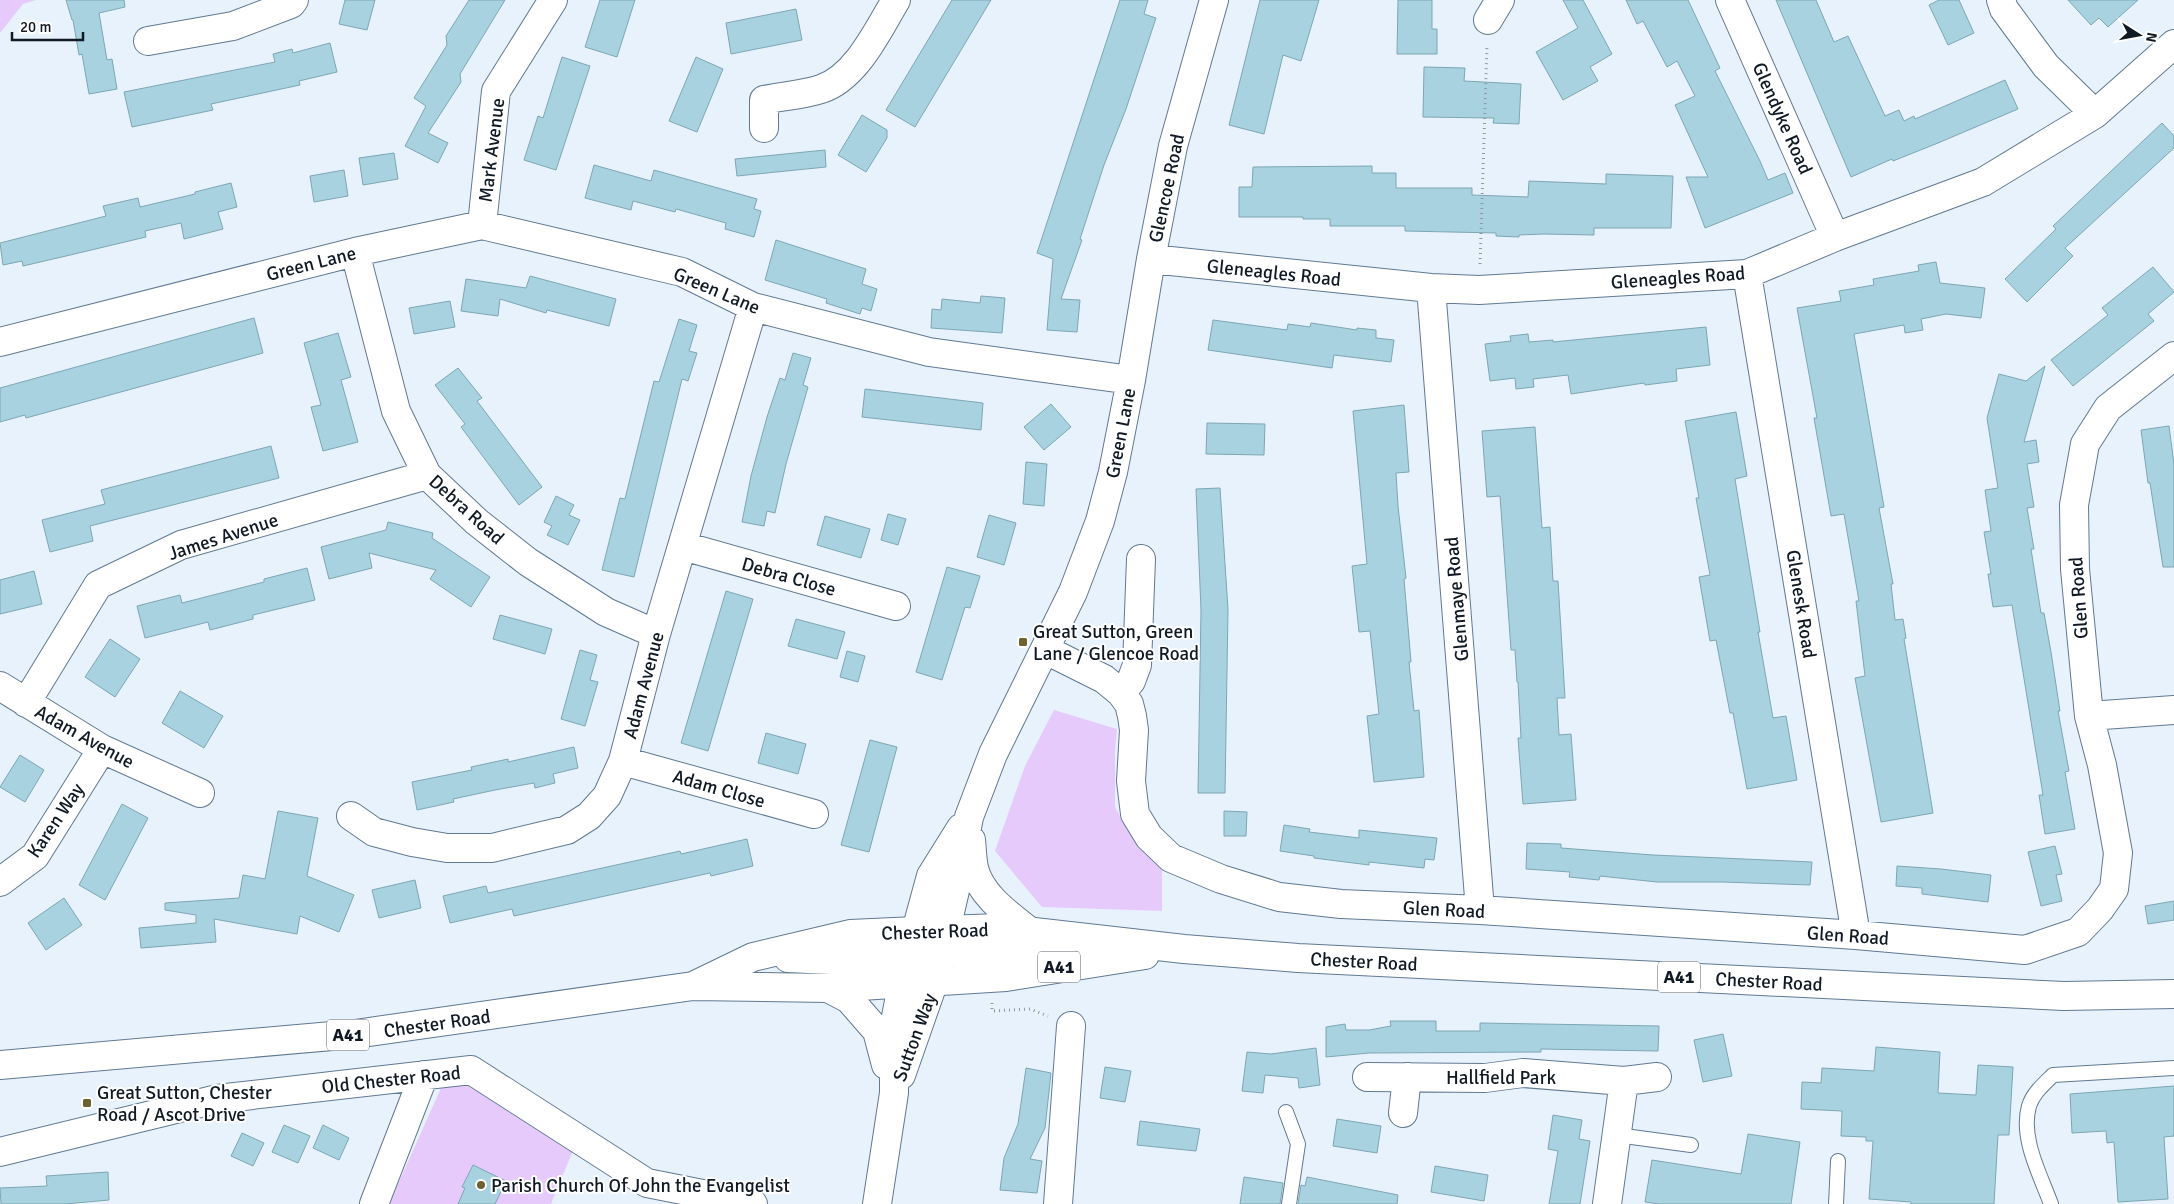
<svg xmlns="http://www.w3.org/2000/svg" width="2174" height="1204" font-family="Signika,sans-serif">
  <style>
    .green { fill: #e6cafb }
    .building { fill: #a9d2e0; stroke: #7da6b3 }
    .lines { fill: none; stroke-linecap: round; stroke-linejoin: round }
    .lane-casing { stroke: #617992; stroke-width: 16 }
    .street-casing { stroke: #617992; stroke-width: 30 }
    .secondary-casing { stroke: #617992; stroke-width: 30 }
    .primary-casing { stroke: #617992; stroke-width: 30 }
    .path { stroke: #8e98a2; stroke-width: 3; stroke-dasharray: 1 4; stroke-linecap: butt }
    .lane { stroke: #fff; stroke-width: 14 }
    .street { stroke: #fff; stroke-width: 28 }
    .secondary { stroke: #fff; stroke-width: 28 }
    .primary { stroke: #fff; stroke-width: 28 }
    .poi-dot { fill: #6e6330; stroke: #fff; stroke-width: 2 }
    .labels { text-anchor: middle; stroke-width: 4; stroke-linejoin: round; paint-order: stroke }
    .shield { fill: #fff; stroke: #585f66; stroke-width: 1 }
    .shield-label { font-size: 18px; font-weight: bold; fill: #111a24 }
    .street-label { font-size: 19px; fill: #111a24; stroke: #fff }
    .poi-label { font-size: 19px; fill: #111a24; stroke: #fff; text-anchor: start }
  </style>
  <rect width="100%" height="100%" fill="#e7f2fd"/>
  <!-- green -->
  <path class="green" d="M0 0H36L23 4 0 33Z
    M1054 710 1117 729 1115 751V807L1133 839 1162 865V911L1042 907 995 851 1025 766Z
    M461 1082 574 1148 551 1204H389L442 1086Z"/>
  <!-- building -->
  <path class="building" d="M66 0H124L125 7 99 13 107 60 112 59 117 89 89 94 82 54 79 55 73 20H72Z
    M345 0H375L367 30 339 24Z
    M469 0H505L460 74 461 82 428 133 448 143 438 163 405 146 426 106 414 98 447 45 446 36Z
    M600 0H635L617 57 585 47Z
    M952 0H991L915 127 886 110Z
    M1120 0H1148L1144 14 1156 18 1126 109 1104 165 1080 239 1082 240 1061 299 1080 300 1077 332 1047 330 1053 259 1037 253Z
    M1260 0H1319L1301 61 1283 55 1264 134 1229 125Z
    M1398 0H1432V29H1437V54H1397Z
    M1563 0H1583L1612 54 1590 67 1598 81 1563 100 1536 52 1578 28Z
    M1626 0H1688L1720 68 1715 71 1760 161 1768 180 1785 173 1793 193 1705 228 1686 177H1708L1675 105 1695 96 1677 61 1667 67 1643 21 1637 24Z
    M1776 0H1816L1834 42 1848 36 1885 116 1899 110 1904 121 1914 116 1915 119 2005 80 2018 109 1938 143 1893 161 1892 159 1851 177Z
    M1939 0H1959L1974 33 1948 45 1929 5Z
    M2068 0H2138L2108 27 2099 18 2091 25Z
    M796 9 802 40 731 54 726 23Z
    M330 43 337 72 299 81 300 85 211 104 213 110 132 127 124 92 275 62 273 54 292 49 293 53Z
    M562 57 590 66 556 170 524 160 538 116 543 118Z
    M696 57 723 69 697 132 669 121Z
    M1424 67 1465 68 1464 81 1521 84 1519 124 1493 123 1494 118 1423 117Z
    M862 115 887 130V138L866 172 838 155Z
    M2162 123 2174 136V148L2065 248 2073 256 2027 302 2005 279 2056 229 2053 226Z
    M825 150 826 167 737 176 735 159Z
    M394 153 398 179 363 185 359 158Z
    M594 165 651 181 654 170 757 199 754 209 761 211 754 237 725 229 726 223 676 209 675 212 633 201 631 210 585 198Z
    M1372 166V173H1396V188H1472V195L1528 197 1529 181 1606 184V174L1673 176 1671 228H1594V235L1544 234 1519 235V237L1496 236V233L1405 231V226H1330V219H1303V217H1239V187H1252L1253 167Z
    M344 170 348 196 314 202 310 176Z
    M231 183 237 207 218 212 223 229 184 239 181 223 145 231 146 237 66 256 23 266 22 261 3 265 0 243 106 216 103 206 138 198 140 207 195 194V192Z
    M776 240 866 269 862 284 877 289 871 311 862 308 860 314 826 303 827 299 765 280Z
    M1936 262 1940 283 1985 288 1981 318 1946 314 1921 319 1923 330 1905 333 1904 325 1854 334 1884 507 1879 508 1893 584H1891L1895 620 1903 619 1906 638 1904 639 1933 813 1881 822 1855 678 1865 676 1856 601H1859L1844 514 1831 516 1814 418H1817L1797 308 1841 301 1839 291 1874 285 1873 279 1919 271 1918 265Z
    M2153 267 2174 292 2148 314 2154 321 2073 386 2051 360 2108 315 2102 308Z
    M530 276 616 299 609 326 547 310 546 313 500 299 498 316 461 311 466 279 526 288Z
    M981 296 1005 298 1002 333 931 328 932 309 941 310 942 299 980 303Z
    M450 301 455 327 414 334 409 308Z
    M254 318 263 353 26 418 25 415 0 422V388Z
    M679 319 697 325 689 351 697 353 688 381 682 379 634 577 602 570 620 498 625 499 654 381 659 382Z
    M1213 320 1287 330 1288 324 1310 327 1311 323 1357 330V328L1376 330V338L1394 340 1391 362 1334 355 1332 368 1208 350Z
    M1706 327 1710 365 1676 369 1677 381 1645 385 1644 383 1571 394 1568 375 1533 379 1534 387 1516 389 1515 378 1490 381 1485 344 1511 341 1510 336 1528 334 1529 342 1553 340V342Z
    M338 333 351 377 341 380 358 442 323 451 311 407 321 405 304 343Z
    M793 353 811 358 803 385 808 387 786 464 775 513 767 511 764 526 742 522 751 476 767 417 780 378 785 380Z
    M2045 366 2024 442 2036 440 2039 462 2027 464 2034 507 2027 508 2034 549H2031L2041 613H2044L2051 652 2060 711H2058L2069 771 2065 772 2075 829 2045 834 2039 795H2043L2012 605 1993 607 1988 574H1991L1984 532 1991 531 1985 490 1998 488 1987 418 1999 374 2026 381Z
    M458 368 482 398 477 401 542 487 519 505 461 427 465 424 435 385Z
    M865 389 983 403 981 430 862 417Z
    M1051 404 1071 427 1044 450 1024 427Z
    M1404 405 1409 472 1396 473 1398 506 1406 578 1404 579 1411 662H1409L1414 711 1419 710 1424 777 1374 782 1367 716 1379 714 1370 631 1359 632 1352 566 1367 564 1353 411Z
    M1736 412 1747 476 1735 479 1760 632H1758L1773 718 1786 716 1797 780 1747 789 1733 713H1730L1716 640 1710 641 1699 577 1710 575 1696 498H1699L1685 421Z
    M1207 423 1265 424 1264 455 1206 454Z
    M2169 426 2174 464V567H2163L2150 483H2148L2141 430Z
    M1535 427 1542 528 1550 527 1553 581H1558L1565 698H1557L1559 735 1571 734 1576 800 1523 804 1518 738H1521L1518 682H1517L1515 650H1511L1500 496 1487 497 1482 431Z
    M271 446 279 478 90 526 93 541 50 552 42 520 105 504 101 490Z
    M1026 462 1047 464 1044 506 1023 504Z
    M1220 488 1228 609 1225 793H1198L1201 610 1196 489Z
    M556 496 574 505 569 515 580 520 568 545 547 535 552 526 544 522Z
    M888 514 906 519 898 545 881 540Z
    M989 515 1016 523 1004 565 977 557Z
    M825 516 870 529 861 558 817 545Z
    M388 522 433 533 432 538 490 577 471 607 430 579 436 570 369 553 372 568 329 579 321 547 386 530Z
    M947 567 980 576 970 608 965 607 942 680 916 672Z
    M307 568 315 600 253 615V619L210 630 208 622 145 638 137 606 180 595 182 603 264 582V579Z
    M34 571 42 604 0 614V580Z
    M726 591 753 599 708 751 681 743Z
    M500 615 552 629 545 654 493 639Z
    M796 619 845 632 837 659 788 646Z
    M110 639 140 659 115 697 85 677Z
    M580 650 597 655 590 680 598 682 585 726 561 719Z
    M847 651 865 656 858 682 840 677Z
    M180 691 223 716 204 748 162 723Z
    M766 733 806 744 798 774 758 763Z
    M870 740 897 747 869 852 841 845Z
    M574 747 578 768 553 774 555 783 535 788 534 783 495 790 453 799 454 802 417 810 412 782 472 770 471 767 508 759V762Z
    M20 755 44 770 25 802 0 787Z
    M122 804 148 818 105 900 79 885Z
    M278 811 318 818 307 876 354 895 339 932 300 916 297 934 214 919 216 942 141 948 139 928 196 923V915L165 910V903L239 898 243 875 265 879Z
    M1224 811 1247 812 1246 836H1224Z
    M1284 825 1310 829 1309 832 1359 838V830L1437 838 1434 860 1425 859 1424 868 1369 862V865L1314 858V856L1280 851Z
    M747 839 753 866 711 876 710 873 514 916 512 909 450 923 443 896 486 886 488 893 680 851 681 854Z
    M1527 843 1561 844V848L1653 855 1812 862 1810 885 1722 882H1657L1600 876 1599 880 1569 877 1570 872 1526 869Z
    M2055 846 2062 874 2056 875 2062 901 2041 906 2028 852Z
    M1897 866 1941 869 1991 875 1988 902 1922 894V888L1896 886Z
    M415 880 421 908 379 918 372 890Z
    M64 898 82 925 46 950 28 923Z
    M2174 901V920L2148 924 2145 906Z
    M1390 1021H1436V1031H1480V1023L1659 1026 1658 1051 1541 1049V1052L1369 1053 1326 1057V1027L1345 1024 1346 1030H1369L1391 1026Z
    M1723 1034 1732 1076 1703 1082 1694 1040Z
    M1876 1047 1940 1052 1938 1093 1976 1095 1978 1065 2013 1067 2009 1135H1998L1994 1204H1911V1202L1869 1199 1873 1141H1866V1137L1841 1136 1842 1111 1801 1109 1802 1082 1821 1083 1822 1068 1874 1071Z
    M1316 1048 1320 1085 1299 1088 1298 1078 1265 1075 1263 1093 1242 1091 1247 1052 1271 1054Z
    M1105 1067 1131 1071 1125 1102 1100 1098Z
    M1026 1068 1051 1073 1045 1128 1030 1159 1042 1161 1037 1193 1000 1190 1004 1158 1018 1124Z
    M2174 1086V1136L2164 1137 2168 1199 2118 1202 2114 1142 2107 1143 2106 1131 2072 1133 2070 1094Z
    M1553 1115 1582 1120 1579 1139 1590 1141 1580 1204H1549L1558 1151 1548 1149Z
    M1337 1119 1381 1126 1377 1153 1333 1146Z
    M1140 1121 1200 1129 1196 1151 1137 1145Z
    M284 1125 310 1136 298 1163 272 1152Z
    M323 1125 349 1138 339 1160 313 1148Z
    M242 1133 264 1143 253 1166 231 1156Z
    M1748 1134 1800 1142 1791 1204H1659L1645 1202 1652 1160 1741 1174Z
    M473 1165 506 1181 495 1204H458L465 1188 462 1187Z
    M1435 1166 1488 1175 1484 1201 1431 1192Z
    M108 1172 109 1200 65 1204H1L0 1188 47 1186 46 1176Z
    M1244 1177 1283 1183 1280 1204H1240Z
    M1307 1177 1398 1195 1397 1204H1298L1301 1185 1305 1186Z"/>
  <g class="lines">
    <defs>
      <path id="lane" d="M1286 1112 1298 1144 1289 1204
        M1617 1135 1691 1145
        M1836 1204 1838 1161
        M2051 1204C2040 1174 2020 1138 2029 1106 2033 1093 2044 1084 2053 1075L2174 1068"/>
      <path id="street" d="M1730 0 1835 237
        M2001 0 2004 9 2046 66 2095 114
        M1488 20 1500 0
        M148 41 233 26 291 4 294 0
        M764 128V100C782 96 803 95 821 89 856 78 878 30 896 0
        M482 225 496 91 553 0
        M355 252 396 411 427 475 477 522 528 562 606 612 656 634
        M1151 259 1431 288 1479 290 1747 274 1835 237 1983 182 2095 114 2174 44
        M1747 274 1856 935
        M1431 288 1480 910
        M0 342 355 252 482 225 682 272 753 307 929 352 1131 380
        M683 546 896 606
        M1046 650 1104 679 1121 693 1131 681 1137 665 1141 559
        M0 686 102 749 200 793
        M1121 693 1129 704 1132 716 1134 730 1131 781 1135 814 1149 837 1171 858 1221 879 1279 897 1341 904 1480 910 1856 935 2025 950 2078 932 2100 909 2114 889 2118 853 2102 765 2089 716 2075 569 2074 505 2085 444 2108 408 2174 356
        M26 703 98 585 181 545 427 475
        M2089 716 2174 710
        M623 761 814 814
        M351 816 374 832 412 842 447 848H492L567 830 589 816 607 796 623 761 656 634 753 307
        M971 840C972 849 972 859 974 868 980 895 1009 915 1029 931
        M0 882 35 856 102 749
        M916 931 931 876 961 828
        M934 981 956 886 969 817 993 754 1073 592 1100 521 1113 472 1131 380 1151 259 1173 146 1214 0
        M1367 1077 1485 1078 1523 1073 1624 1081 1657 1077
        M1403 1113 1407 1077
        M0 1152 217 1099 471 1070 647 1183 753 1204
        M374 1204 424 1075
        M1058 1204 1071 1026
        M1607 1204 1624 1081"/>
      <path id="secondary" d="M828 988 849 999 877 1031 886 1065
        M901 1075 934 981
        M877 1204 894 1093V1027L907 960"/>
      <path id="primary" d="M916 931 942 952 1003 953 1062 956
        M788 958 853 961 908 956 934 981
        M693 986 753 957 850 934 916 931 1000 928 1184 949 1298 958 2064 996 2174 994
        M0 1065 355 1034 693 986 828 988 1006 977 1145 955"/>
    </defs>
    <!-- lane casing -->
    <use href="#lane" class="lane-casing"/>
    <!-- street casing -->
    <use href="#street" class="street-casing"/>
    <!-- secondary casing -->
    <use href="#secondary" class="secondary-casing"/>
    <!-- primary casing -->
    <use href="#primary" class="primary-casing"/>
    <!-- path -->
    <path class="path" d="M1480 264 1487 45
      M992 1003V1011L1030 1009 1048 1016"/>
    <!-- lane -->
    <use href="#lane" class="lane"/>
    <!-- street -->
    <use href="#street" class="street"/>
    <!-- secondary -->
    <use href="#secondary" class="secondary"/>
    <!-- primary -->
    <use href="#primary" class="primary"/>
  </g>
  <!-- markers -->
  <g class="poi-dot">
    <rect x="1018" y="637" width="10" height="10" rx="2.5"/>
    <rect x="82" y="1098" width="10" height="10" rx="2.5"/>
    <circle cx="481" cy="1185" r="5"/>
  </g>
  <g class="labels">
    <!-- shield labels -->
    <g class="shield">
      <rect x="1038" y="951.5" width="42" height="31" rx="4"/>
      <rect x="1658" y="961.5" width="42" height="31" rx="4"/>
      <rect x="327" y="1019.5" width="42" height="31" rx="4"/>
    </g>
    <g class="shield-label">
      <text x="1059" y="973">A41</text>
      <text x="1679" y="983">A41</text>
      <text x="348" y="1041">A41</text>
    </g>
    <!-- street labels -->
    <g class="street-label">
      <text transform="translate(1783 118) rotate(66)" y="7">Glendyke Road</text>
      <text transform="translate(491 150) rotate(-83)" y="7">Mark Avenue</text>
      <text transform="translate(1166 188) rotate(-78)" y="7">Glencoe Road</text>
      <text transform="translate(311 263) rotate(-14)" y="7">Green Lane</text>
      <text transform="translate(1274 272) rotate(6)" y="7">Gleneagles Road</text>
      <text transform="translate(1678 277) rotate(-4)" y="7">Gleneagles Road</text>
      <text transform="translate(717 290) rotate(23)" y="7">Green Lane</text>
      <text transform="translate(1120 433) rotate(-79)" y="7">Green Lane</text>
      <text transform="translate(467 509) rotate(42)" y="7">Debra Road</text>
      <text transform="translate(223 536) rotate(-18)" y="7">James Avenue</text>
      <text transform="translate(789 576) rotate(16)" y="7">Debra Close</text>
      <text transform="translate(2078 598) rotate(-94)" y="7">Glen Road</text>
      <text transform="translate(1456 599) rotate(-95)" y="7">Glenmaye Road</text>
      <text transform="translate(1802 604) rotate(81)" y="7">Glenesk Road</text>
      <text transform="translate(643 685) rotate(-75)" y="7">Adam Avenue</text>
      <text transform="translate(85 736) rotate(29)" y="7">Adam Avenue</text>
      <text transform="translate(719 788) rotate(16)" y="7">Adam Close</text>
      <text transform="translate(55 820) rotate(-56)" y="7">Karen Way</text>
      <text transform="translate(1444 909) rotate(3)" y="7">Glen Road</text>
      <text transform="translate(935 931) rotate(-2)" y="7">Chester Road</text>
      <text transform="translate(1848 935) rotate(4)" y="7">Glen Road</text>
      <text transform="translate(1364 961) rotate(3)" y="7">Chester Road</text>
      <text transform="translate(1769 981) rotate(3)" y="7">Chester Road</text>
      <text transform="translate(437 1023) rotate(-8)" y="7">Chester Road</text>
      <text transform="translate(914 1037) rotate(-70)" y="7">Sutton Way</text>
      <text x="1501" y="1084">Hallfield Park</text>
      <text transform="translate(391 1079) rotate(-6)" y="7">Old Chester Road</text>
    </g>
    <!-- poi labels -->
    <g class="poi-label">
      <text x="1033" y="638">Great Sutton, Green<tspan x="1033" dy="22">Lane / Glencoe Road</tspan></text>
      <text x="97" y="1099">Great Sutton, Chester<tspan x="97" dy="22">Road / Ascot Drive</tspan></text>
      <text x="491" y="1192">Parish Church Of John the Evangelist</text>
    </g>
  </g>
  <!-- north arrow -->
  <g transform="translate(2139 35) rotate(101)" stroke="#ffffff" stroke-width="4" paint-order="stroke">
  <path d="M0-4L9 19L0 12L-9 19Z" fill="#111a24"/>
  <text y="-8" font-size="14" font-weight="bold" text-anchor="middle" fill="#111a24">N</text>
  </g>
  <!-- scale -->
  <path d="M12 32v8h71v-8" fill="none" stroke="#111a24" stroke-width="2.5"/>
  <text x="20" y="32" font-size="15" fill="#111a24" stroke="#ffffff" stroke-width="4" paint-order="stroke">20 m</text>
</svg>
